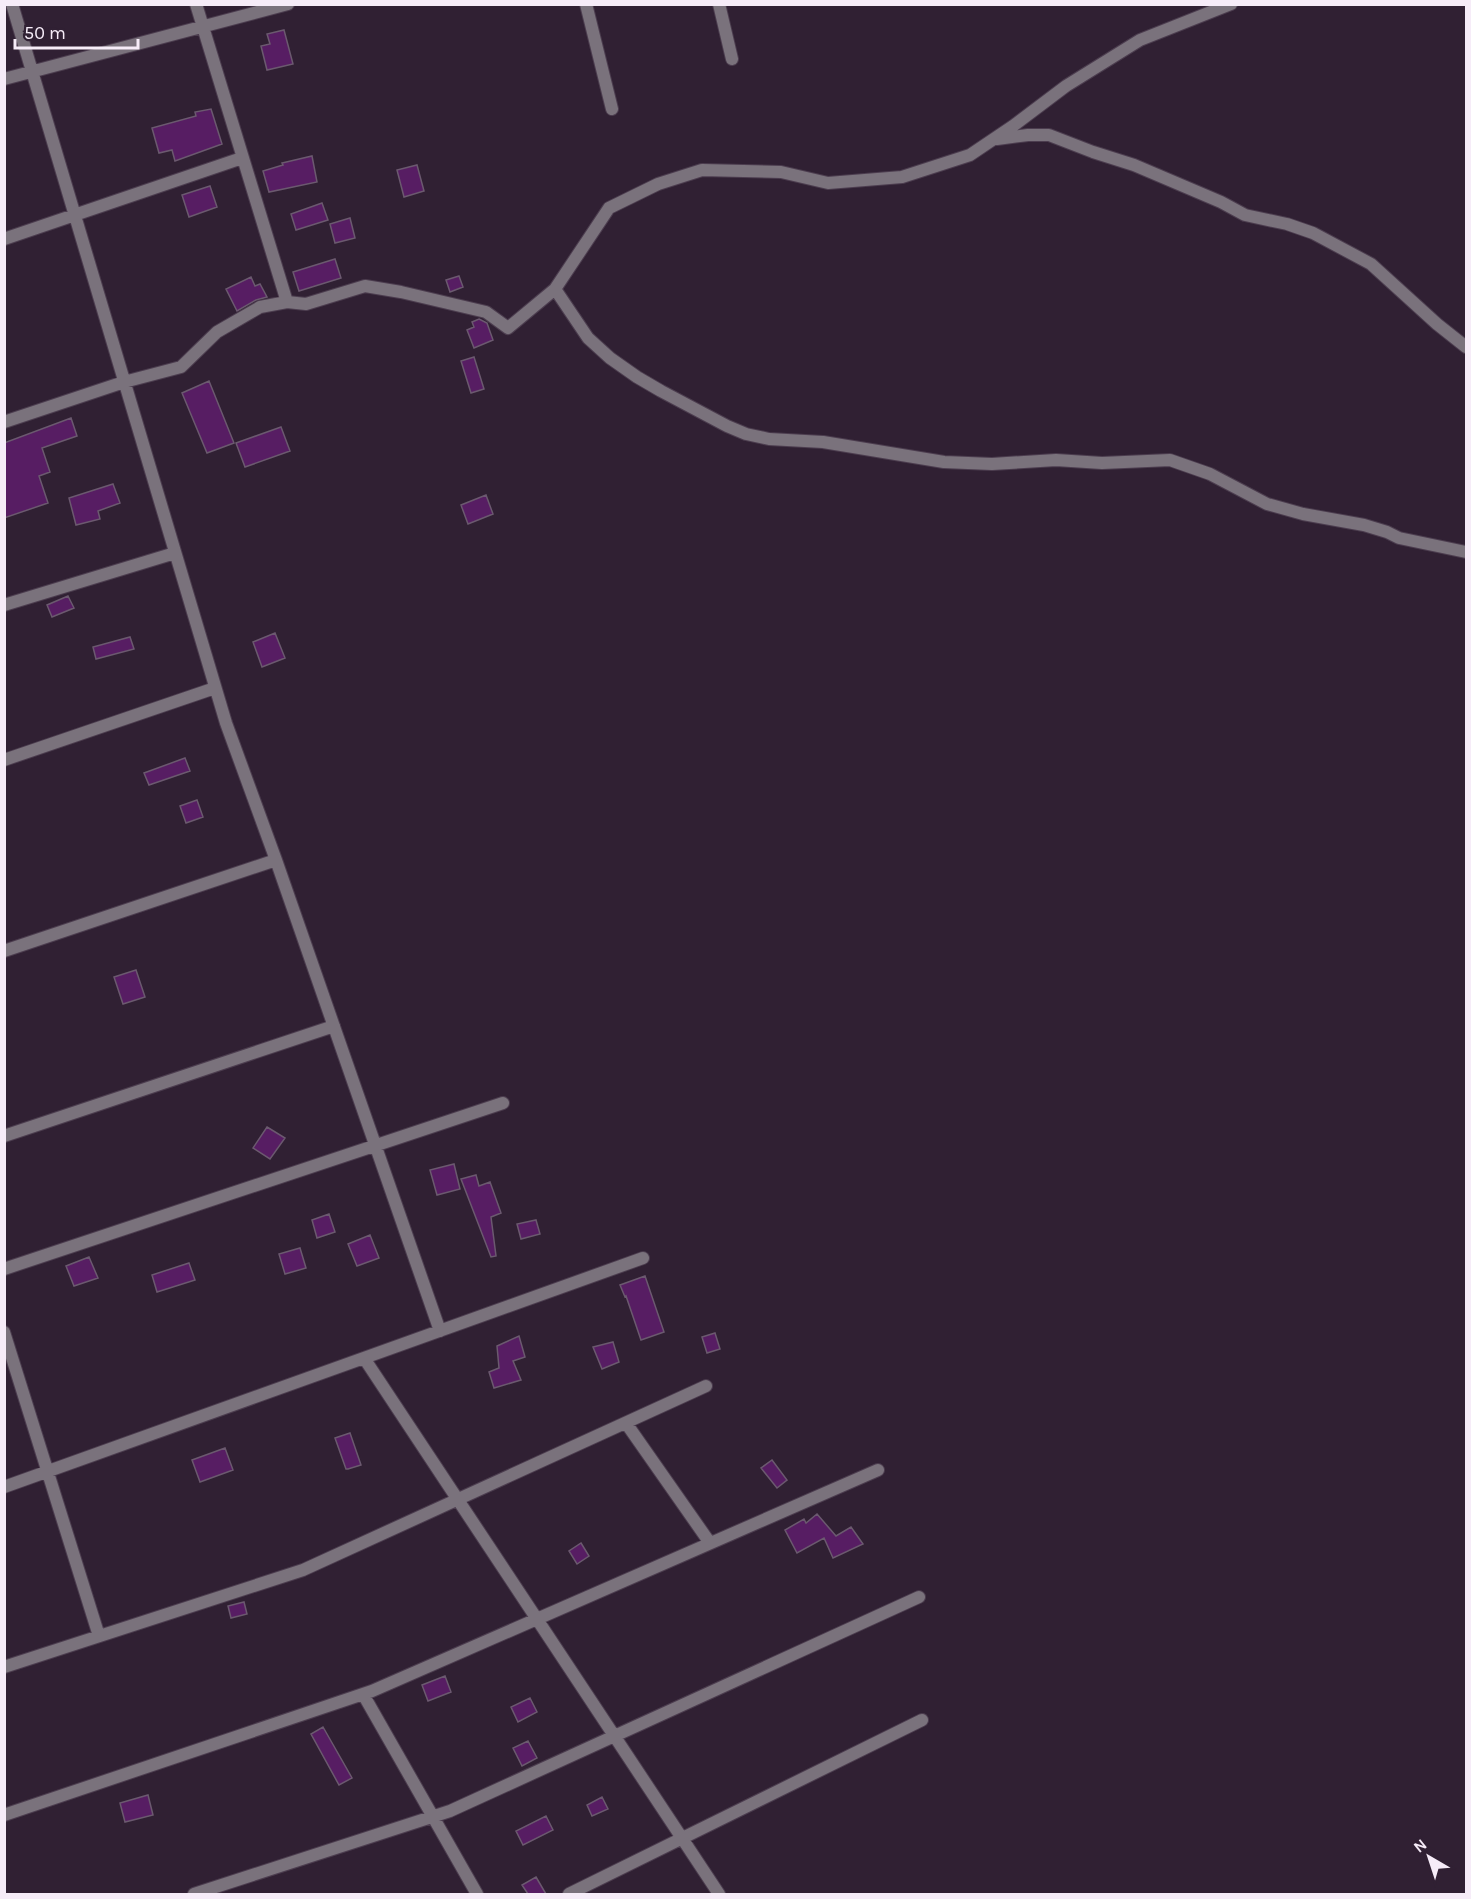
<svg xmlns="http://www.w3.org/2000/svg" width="1471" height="1899" font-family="Karla,sans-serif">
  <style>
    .building { fill: #571d63; stroke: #6b596f; stroke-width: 1.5 }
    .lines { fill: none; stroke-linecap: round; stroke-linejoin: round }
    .street-casing { stroke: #4c3d4f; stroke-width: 14 }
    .street { stroke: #7a727c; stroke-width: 12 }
  </style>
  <rect width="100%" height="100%" fill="#302033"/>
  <!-- building -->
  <path class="building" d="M284 30 293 64 267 70 261 46 270 44 267 34Z
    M211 109 222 144 175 161 172 150 159 153 152 128 196 116 195 112Z
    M312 156 317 182 269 192 263 171 283 165 282 163Z
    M417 165 424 191 404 197 397 170Z
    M210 186 217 207 189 217 182 195Z
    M322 203 328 220 296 230 291 214Z
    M350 218 355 238 335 243 330 224Z
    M335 259 341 278 299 291 293 272Z
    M459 276 463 287 450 292 446 280Z
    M251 277 255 286 260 284 267 297 256 300 237 311 226 289Z
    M479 319 487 323 493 340 474 348 467 330 474 327 472 322Z
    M474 357 484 389 471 393 461 361Z
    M209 381 234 443 207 453 182 393Z
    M71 418 77 436 42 448 50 472 39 476 48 503 4 518V443Z
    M281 427 290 451 245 467 236 443Z
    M113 484 120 503 98 511 100 519 76 525 69 498Z
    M486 495 493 514 468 524 461 505Z
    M68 596 74 608 52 617 47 605Z
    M275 633 285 658 262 667 253 642Z
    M130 637 134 649 96 659 93 647Z
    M185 758 190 771 149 785 144 773Z
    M197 800 203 817 186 823 180 806Z
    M136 970 145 997 123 1004 114 977Z
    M267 1127 285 1138 270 1159 253 1148Z
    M454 1164 460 1189 437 1195 430 1170Z
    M476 1175 479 1186 490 1182 501 1213 491 1217 496 1256 491 1257 461 1179Z
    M329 1214 335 1232 317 1238 312 1220Z
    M536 1220 540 1234 521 1239 517 1224Z
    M370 1235 379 1258 357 1266 348 1244Z
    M300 1248 306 1268 285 1274 279 1254Z
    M89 1257 98 1278 74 1286 66 1266Z
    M189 1263 195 1280 157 1292 152 1275Z
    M645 1276 664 1332 641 1340 626 1296 625 1297 620 1285Z
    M715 1333 720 1349 707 1353 702 1337Z
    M519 1336 525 1357 513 1361 521 1380 494 1388 489 1372 499 1368 497 1346Z
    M613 1342 619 1362 602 1369 593 1347Z
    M350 1433 361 1465 348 1469H346L335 1438Z
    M225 1448 233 1470 200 1482 192 1460Z
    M772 1460 787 1480 777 1488 761 1468Z
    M817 1514 836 1536 851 1527 863 1544 833 1558 824 1538 797 1553 785 1530 804 1519 806 1523Z
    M581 1543 589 1556 577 1564 569 1551Z
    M244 1602 247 1614 231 1618 228 1606Z
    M445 1676 451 1692 428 1701 422 1685Z
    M530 1698 537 1712 518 1722 511 1707Z
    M323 1727 352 1778 339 1785 311 1734Z
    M528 1741 537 1758 522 1766 513 1748Z
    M148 1795 153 1815 125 1822 120 1803Z
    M602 1797 608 1809 592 1816 587 1805Z
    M546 1816 553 1830 523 1845 516 1831Z
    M536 1877 546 1894H528L522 1885Z"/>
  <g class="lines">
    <defs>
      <path id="street" d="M12 4 226 723 276 860 440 1331
        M196 4 287 302
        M586 4 612 109
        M719 4 732 59
        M1231 4 1140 40 1066 86 1013 126 970 155 902 177 828 183 781 172 702 170 658 184 609 208 555 289 588 338 610 358 637 377 661 391 727 426 746 434 769 439 823 442 944 462 992 464 1056 460 1102 463 1170 460 1210 474 1267 504 1303 514 1364 525 1387 532 1399 538 1466 552
        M4 79 288 4
        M997 139 1028 135H1049L1093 152 1134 165 1221 202 1245 215 1287 224 1313 233 1371 264 1437 324 1466 347
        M4 239 242 158
        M4 422 124 382 181 367 217 332 260 307 287 302 306 304 365 286 401 292 486 312 508 328 555 289
        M4 605 175 553
        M4 760 215 688
        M4 951 276 860
        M4 1136 334 1026
        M4 1269 503 1103
        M4 1332 99 1636
        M364 1358 719 1894
        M626 1423 710 1543
        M4 1487 643 1258
        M4 1667 303 1570 706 1386
        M363 1694 477 1894
        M4 1815 372 1691 878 1470
        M194 1894 450 1811 919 1597
        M569 1894 922 1720"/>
    </defs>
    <!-- street casing -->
    <use href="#street" class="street-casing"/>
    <!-- street -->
    <use href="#street" class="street"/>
  </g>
  <!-- border -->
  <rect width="1471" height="1899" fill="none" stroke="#f6ecf8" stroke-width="12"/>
  <!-- north arrow -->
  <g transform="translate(1429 1857) rotate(321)" stroke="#302033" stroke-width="4.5" paint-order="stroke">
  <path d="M0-4.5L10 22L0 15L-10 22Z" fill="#f6ecf8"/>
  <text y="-9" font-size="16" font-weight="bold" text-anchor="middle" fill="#f6ecf8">N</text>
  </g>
  <!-- scale -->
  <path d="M15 39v9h123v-9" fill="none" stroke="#f6ecf8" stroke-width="3"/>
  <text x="24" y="39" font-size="18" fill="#f6ecf8" stroke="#302033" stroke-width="4.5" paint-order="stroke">50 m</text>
</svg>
